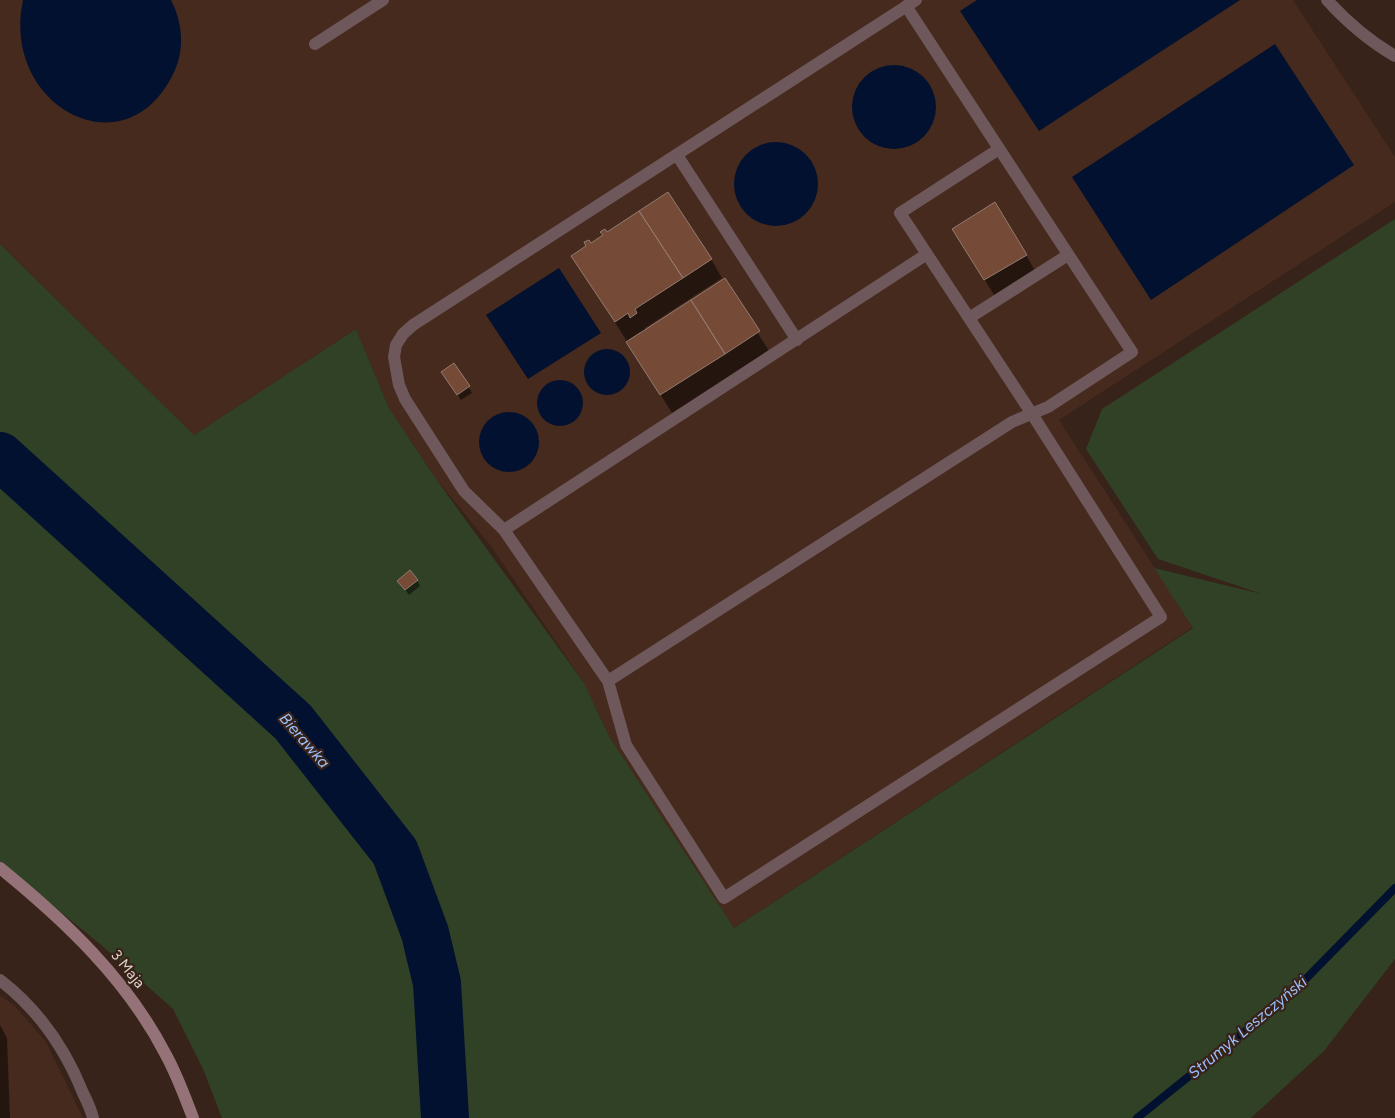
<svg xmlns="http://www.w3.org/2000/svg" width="1395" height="1118" font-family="Figtree,sans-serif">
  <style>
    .built { fill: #452a1d }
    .green { fill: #304125 }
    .water { fill: #02112f }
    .shadow { fill: #0007; fill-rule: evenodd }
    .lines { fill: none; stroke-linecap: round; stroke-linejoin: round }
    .stream { stroke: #02112f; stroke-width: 8 }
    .river { stroke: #02112f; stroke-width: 48 }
    .building { fill: #754b38; stroke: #937a6f }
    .service { stroke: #6e585b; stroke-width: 12 }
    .minor { stroke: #6e585b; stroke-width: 12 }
    .secondary { stroke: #957277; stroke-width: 12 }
    .labels { text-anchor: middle; stroke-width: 4.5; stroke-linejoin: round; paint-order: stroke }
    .street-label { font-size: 15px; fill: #dfd1ca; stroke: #372319 }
    .water-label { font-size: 16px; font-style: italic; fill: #9bbffc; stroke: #372319 }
  </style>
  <rect width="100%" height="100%" fill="#372319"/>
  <!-- built -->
  <path class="built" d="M0 0H1293L1395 157V202L1059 420 1193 627 734 928 609 736 584 683 491 546 436 479 389 408 356 329 194 435 0 244Z
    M0 995 15 1006 46 1042 83 1118H0Z"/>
  <!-- green -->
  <path class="green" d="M1395 219V959L1324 1051 1251 1118H222L203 1069 173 1009 100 944 0 863V244L194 435 356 329 389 408 436 479 584 683 609 736 734 928 1193 628 1154 568 1262 594 1158 559 1086 449 1102 409Z"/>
  <!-- water -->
  <path class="water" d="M23 0H171C182 21 185 48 175 70 128 175 0 107 23 0Z
    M977 0H1240L1039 131 960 11Z
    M1275 44 1354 165 1151 300 1072 177Z
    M852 107a42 42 0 1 1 84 0a42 42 0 1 1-84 0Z
    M734 184a42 42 0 1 1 84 0a42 42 0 1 1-84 0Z
    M559 268 601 333 528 379 486 315Z
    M584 372a23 23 0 1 1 46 0a23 23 0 1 1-46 0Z
    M537 403a23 23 0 1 1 46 0a23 23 0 1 1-46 0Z
    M479 442a30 30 0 1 1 60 0a30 30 0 1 1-60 0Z"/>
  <!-- shadow -->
  <path class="shadow" d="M607 233 711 259 722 278 645 328 646 331 725 280 769 351 672 413 573 256ZM640 332 641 334 629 342 628 340Z
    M965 248 1026 255 1037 274 996 298Z
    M454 364 472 393 461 400 446 378Z
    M417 580 420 586 409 595 399 581Z
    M0 1025 7 1038 10 1118H0Z"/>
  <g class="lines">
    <!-- stream -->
    <path class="stream" d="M1137 1118 1290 995 1395 888"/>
    <!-- river -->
    <path class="river" d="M0 456 293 722 395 852 425 933 437 983 445 1118"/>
  </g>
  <!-- building -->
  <path class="building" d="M668 192 712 259 683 278 639 211Z
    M995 202 1027 255 984 280 952 229Z
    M639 211 683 278 635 309 637 313 630 318 628 313 615 322 571 256 586 246 584 242 589 240 591 243 603 235 600 232 605 229 607 232Z
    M725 278 760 331 725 354 691 300Z
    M691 300 725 354 660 395 626 342Z
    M454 363 470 386 457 395 441 372Z
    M410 570 418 580 405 590 397 581Z"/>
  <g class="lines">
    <!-- service -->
    <path class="service" d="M916 0 413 325 403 334 396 345 394 357 399 385 405 399 464 491 504 530 608 681 626 745 724 898 1161 617 1032 414 900 213 999 149
      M315 44 383 0
      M677 155 797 340
      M969 318 1068 255
      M504 530 927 254
      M608 681 1012 422 1048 407 1132 352 906 6"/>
    <!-- minor -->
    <path class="minor" d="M1327 0C1347 22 1369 41 1395 56
      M0 980C39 1010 65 1048 83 1093 87 1101 91 1109 93 1118"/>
    <!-- secondary -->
    <path class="secondary" d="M0 868C65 921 127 979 166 1055 177 1075 185 1097 193 1118"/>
  </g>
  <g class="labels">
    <!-- street labels -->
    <g class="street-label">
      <text transform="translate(128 969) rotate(51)" y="5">3 Maja</text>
    </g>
    <!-- water labels -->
    <g class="water-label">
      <text transform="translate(305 740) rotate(49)" y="6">Bierawka</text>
      <text transform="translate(1247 1027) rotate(-40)" y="6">Strumyk Leszczyński</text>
    </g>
  </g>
</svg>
